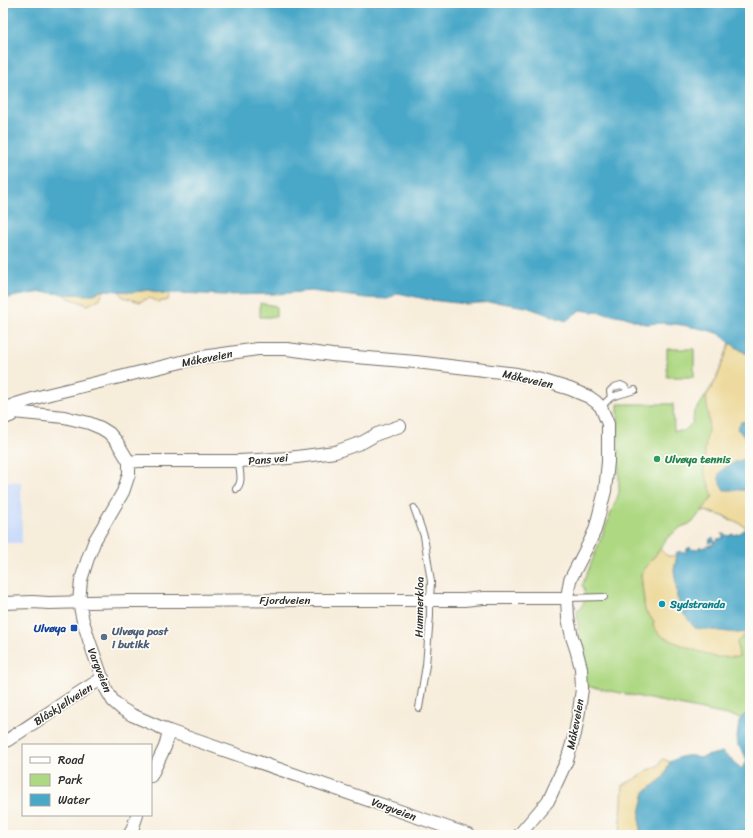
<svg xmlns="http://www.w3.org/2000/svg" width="753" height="838" font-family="Sriracha,sans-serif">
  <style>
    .built { fill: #cbdbf9 }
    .green { fill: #afd883; stroke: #6d8257 }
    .sand { fill: #eeda9e; stroke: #8c8264 }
    .water { fill: #49a7c8; stroke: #3a697a }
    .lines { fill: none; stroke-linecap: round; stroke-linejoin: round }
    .service-casing { stroke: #726f69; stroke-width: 8 }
    .minor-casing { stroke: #726f69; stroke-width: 14 }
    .service { stroke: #fff; stroke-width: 6 }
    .minor { stroke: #fff; stroke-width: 12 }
    .leisure-dot { fill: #2e9e5b; stroke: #fdfcf7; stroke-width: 1.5 }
    .culture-dot { fill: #0f9aa8; stroke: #fdfcf7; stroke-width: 1.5 }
    .transit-dot { fill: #1a4fb4; stroke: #fdfcf7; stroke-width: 1.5 }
    .service-dot { fill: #5c6f8a; stroke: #fdfcf7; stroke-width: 1.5 }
    .labels { text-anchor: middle; stroke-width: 3.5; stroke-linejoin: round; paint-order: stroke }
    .street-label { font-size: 11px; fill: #2b2b2b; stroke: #fdfcf7 }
    .leisure-label { font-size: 11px; font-weight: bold; fill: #27864d; stroke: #fdfcf7; text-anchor: start }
    .culture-label { font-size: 11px; font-weight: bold; fill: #0d838f; stroke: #fdfcf7; text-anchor: start }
    .transit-label { font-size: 11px; font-weight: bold; fill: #164399; stroke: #fdfcf7; text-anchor: end }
    .service-label { font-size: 11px; font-weight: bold; fill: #4e5e75; stroke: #fdfcf7; text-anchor: start }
  </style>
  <rect width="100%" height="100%" fill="#fdfcf7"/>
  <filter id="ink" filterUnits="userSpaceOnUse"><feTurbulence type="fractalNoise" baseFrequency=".025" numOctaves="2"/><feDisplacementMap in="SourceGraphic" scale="8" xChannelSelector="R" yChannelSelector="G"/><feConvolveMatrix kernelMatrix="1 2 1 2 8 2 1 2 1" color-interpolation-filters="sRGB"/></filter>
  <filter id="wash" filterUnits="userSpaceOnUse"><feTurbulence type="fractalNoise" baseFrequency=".012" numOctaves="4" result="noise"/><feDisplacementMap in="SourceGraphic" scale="16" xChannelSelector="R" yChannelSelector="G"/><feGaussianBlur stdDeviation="0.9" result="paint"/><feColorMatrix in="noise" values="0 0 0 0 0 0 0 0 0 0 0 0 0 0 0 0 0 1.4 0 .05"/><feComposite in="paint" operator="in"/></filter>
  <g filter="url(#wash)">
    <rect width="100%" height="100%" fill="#f7eddb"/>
    <!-- built -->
    <path class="built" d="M3 481 21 482 22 543H3Z"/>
    <!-- green -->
    <path class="green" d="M260 303 276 306V317H260Z
      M730 343 745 353 750 354V421L741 422 748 440 750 441V457L735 462 724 490H750V526L747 528 740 522 728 519 721 515 713 514 706 511H702L699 514 692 523 681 527 667 538 660 549 641 574 645 611 654 621 653 626 739 656 737 642 749 631 750 632V709L747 713 741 718 592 687H585L579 642 577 611C586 603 585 599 584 587L582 586 619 493 618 404H673L674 431H684L693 422 694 411 699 406 716 380Z
      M667 349H694V377H667Z"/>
    <!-- sand -->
    <path class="sand" d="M105 290 99 299 88 305 69 298 64 294 90 295Z
      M149 290 162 293H170L168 300 159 302 149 298 140 302 123 297 119 291 133 292Z
      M730 343 745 353 750 354V421L741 422 748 440 750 441V457L735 462 739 490H750V526L747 528C738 521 713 511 702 511L713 496 704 471 705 449 709 423 706 396 716 380Z
      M660 549C667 556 667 558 677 555L674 570 676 583 677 598 737 633 749 631 737 642 739 657H715L689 648 661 636 653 626 654 621 645 611 641 574Z
      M663 759 670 762 664 777 645 792 640 813V835H620L623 785 637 778 646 771 658 766Z"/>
    <!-- water -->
    <path class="water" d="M3 3H750V354L745 353 730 343 720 334 707 330 682 325 664 323 645 324 622 316 580 310 566 321 526 307 495 302 466 304 430 300 398 293 388 299 366 298 311 291 277 294 224 295 181 293H162L149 290 133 292 105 290 90 295 64 294 41 292 17 296 3 299Z
      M750 421V441L737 429 741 422Z
      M750 457V490H724C720 484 718 479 719 473 727 464 739 461 750 457Z
      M750 526V632L737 633 695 628 683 613 677 597 676 583 674 570 677 555 676 553 680 551 683 553 687 552 688 550H686L688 548H690V547L693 550 695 549 700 548 699 547 700 546 701 548 714 544 711 541 710 543H709L710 541 709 540 713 537 714 541H719L717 539 723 538 722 537H724L722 534H724L729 536 732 534 734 535 740 533Z
      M750 709V835H640V813L645 792 664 777 670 762C678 757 689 753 699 758L722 752 742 769 744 764H745L747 761 743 751 738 746 737 738 739 722 741 718 747 713Z"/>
  </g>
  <g filter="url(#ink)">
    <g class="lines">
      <defs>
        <path id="service" d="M611 397 610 391 614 387 621 385 625 387 628 392
          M601 407 611 397 635 390
          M3 422 13 418 17 413
          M236 489C244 482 239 471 239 461
          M414 508 424 536 431 582 430 599V616L426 665 419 708
          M567 598 604 597"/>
        <path id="minor" d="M3 409 16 404 46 395 202 357 258 349H287L332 355 416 362 517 374 541 380 570 389 589 397 596 402 601 407 608 424V462L605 491 595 530 590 541 570 580 567 598 568 618 572 637 576 649 581 668 582 689 579 711 575 734 567 760 548 801 519 835
          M3 411 64 417 89 423 101 428 109 433 117 442 129 462V474L123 492 95 540 88 558 81 580 79 602 83 621 89 640 106 689 113 701 122 709 132 715 169 731 469 835
          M129 462 139 461H239L289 458 335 452 363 442 377 434 400 426
          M3 603 33 602 49 603 131 601H180L292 600H464L483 598H567
          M3 743C36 722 69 698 103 678
          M151 776 165 747 169 731
          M129 835 132 830 137 815"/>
      </defs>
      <!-- service casing -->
      <use href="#service" class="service-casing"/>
      <!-- minor casing -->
      <use href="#minor" class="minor-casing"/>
      <!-- service -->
      <use href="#service" class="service"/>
      <!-- minor -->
      <use href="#minor" class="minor"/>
    </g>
  </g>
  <!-- markers -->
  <circle class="leisure-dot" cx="657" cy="459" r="4"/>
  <circle class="culture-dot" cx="662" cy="604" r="4"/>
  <rect class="transit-dot" x="70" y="624" width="8" height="8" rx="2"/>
  <circle class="service-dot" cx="104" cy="637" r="4"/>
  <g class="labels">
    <!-- street labels -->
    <g class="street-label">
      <text transform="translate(207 358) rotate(-11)" y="4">Måkeveien</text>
      <text transform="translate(528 379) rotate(13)" y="4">Måkeveien</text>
      <text transform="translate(268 459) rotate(-5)" y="4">Pans vei</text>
      <text x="285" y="604">Fjordveien</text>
      <text transform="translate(419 607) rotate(-89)" y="4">Hummerkloa</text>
      <text transform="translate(100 670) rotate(68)" y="4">Vargveien</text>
      <text transform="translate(63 704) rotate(-33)" y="4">Blåskjellveien</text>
      <text transform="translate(575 724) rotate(-79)" y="4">Måkeveien</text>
      <text transform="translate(394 809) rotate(20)" y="4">Vargveien</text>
    </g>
    <!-- leisure labels -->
    <g class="leisure-label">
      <text x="665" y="463">Ulvøya tennis</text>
    </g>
    <!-- culture labels -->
    <g class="culture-label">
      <text x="670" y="608">Sydstranda</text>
    </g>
    <!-- transit labels -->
    <g class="transit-label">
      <text x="66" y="632">Ulvøya</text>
    </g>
    <!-- service labels -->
    <g class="service-label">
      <text x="112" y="635">Ulvøya post<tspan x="112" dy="13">i butikk</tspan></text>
    </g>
  </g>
  <!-- margin -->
  <rect width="753" height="838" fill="none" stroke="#fdfcf7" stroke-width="16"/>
  <!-- legend -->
  <rect x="22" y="744" width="130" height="72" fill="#fdfcf7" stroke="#a9a8a5"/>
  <rect x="30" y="757" width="20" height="6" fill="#ffffff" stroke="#a9a8a5"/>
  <text x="58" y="764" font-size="12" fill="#2b2b2b">Road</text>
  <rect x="30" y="774" width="20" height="12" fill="#afd883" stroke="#a9a8a5"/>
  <text x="58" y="784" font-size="12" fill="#2b2b2b">Park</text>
  <rect x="30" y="794" width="20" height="12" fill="#49a7c8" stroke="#a9a8a5"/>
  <text x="58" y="804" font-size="12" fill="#2b2b2b">Water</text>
</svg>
